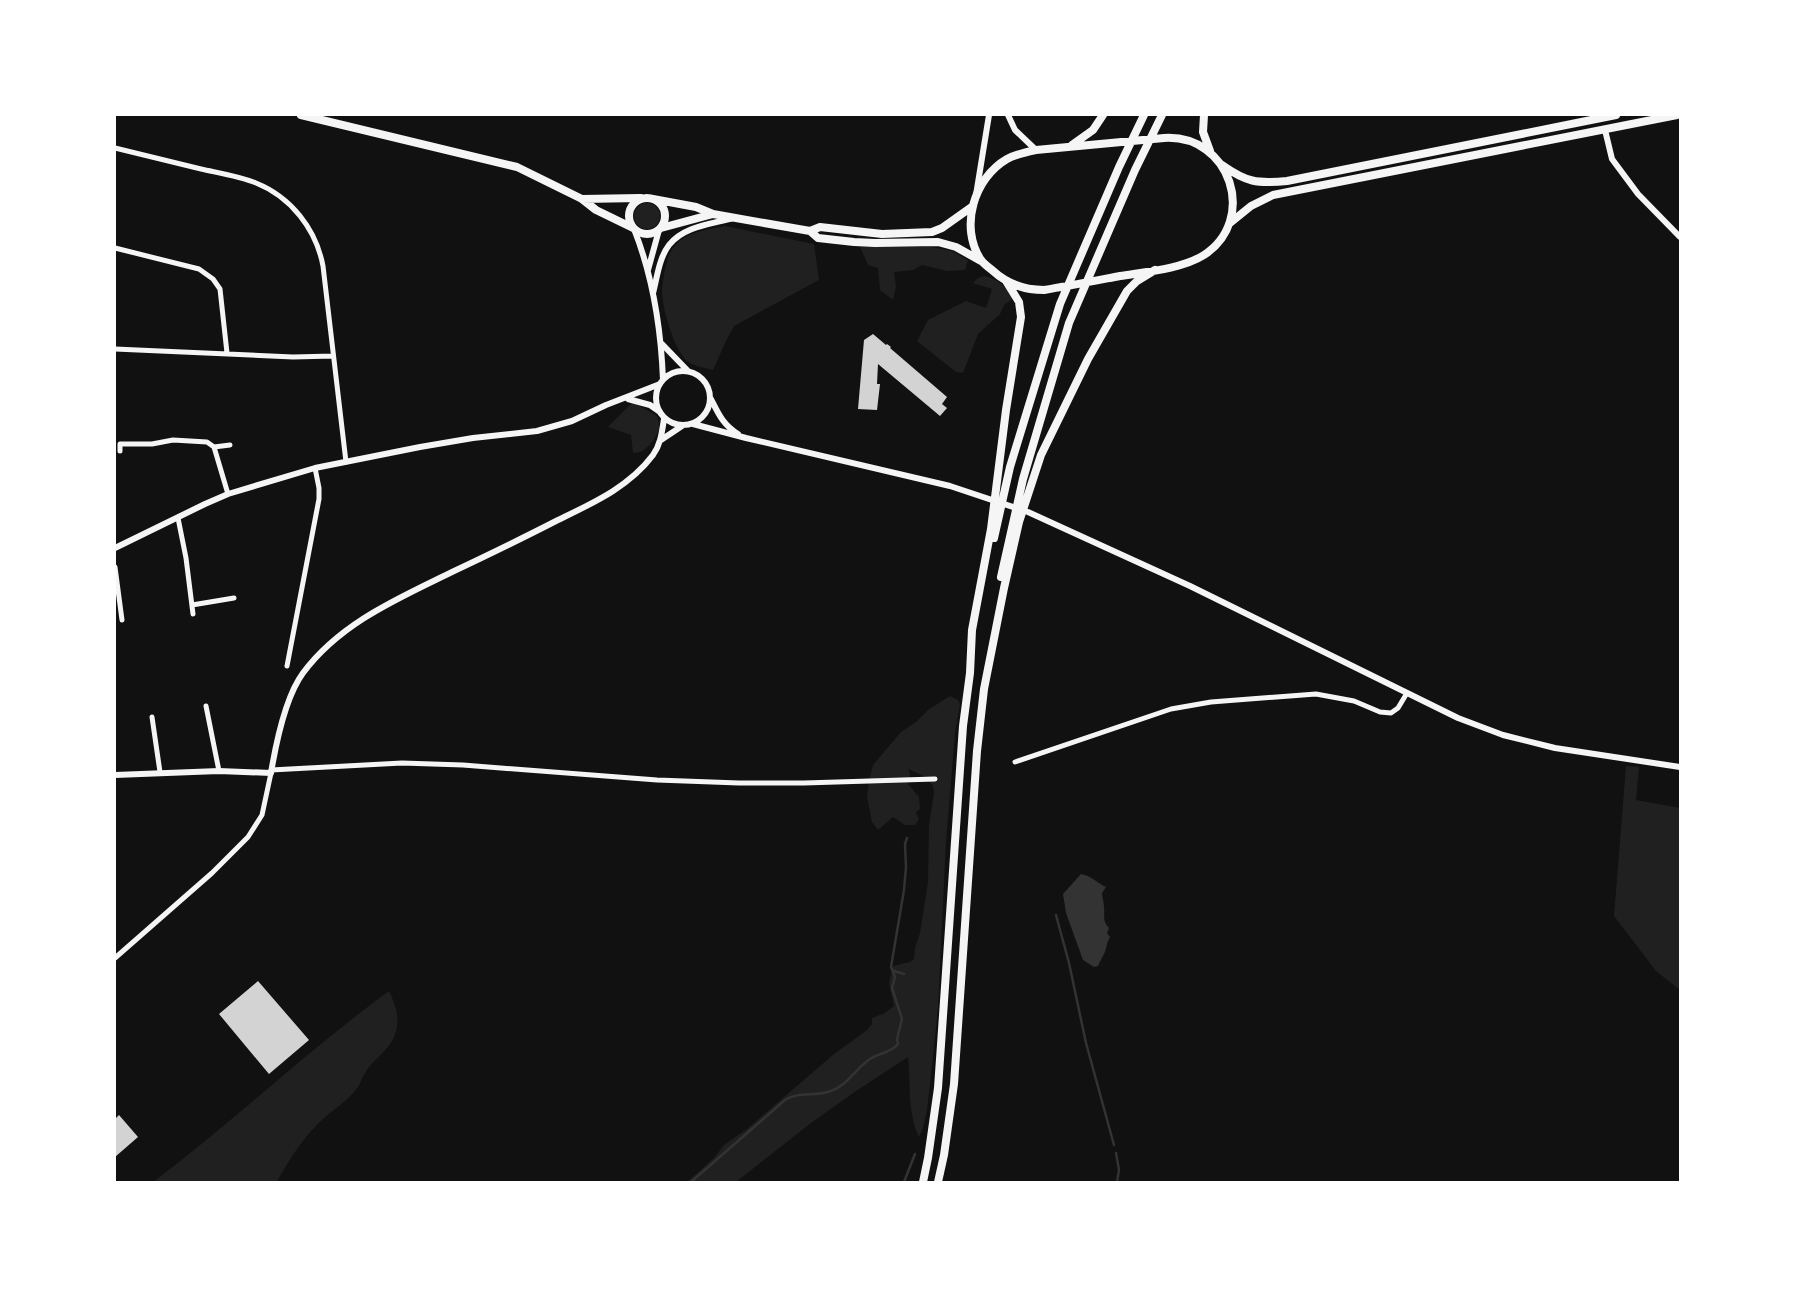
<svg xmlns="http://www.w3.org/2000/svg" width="1795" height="1297" font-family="'Exo 2',sans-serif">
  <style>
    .green { fill: #202020 }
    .water { fill: #333 }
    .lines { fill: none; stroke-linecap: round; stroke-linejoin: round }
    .stream { stroke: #333; stroke-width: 2.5 }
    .building { fill: #d3d3d3 }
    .minor { stroke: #f5f5f5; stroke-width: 5 }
    .tertiary { stroke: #f5f5f5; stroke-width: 6 }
    .trunk { stroke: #f5f5f5; stroke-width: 8 }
  </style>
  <rect width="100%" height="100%" fill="#111"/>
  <!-- green -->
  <path class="green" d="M634 216a13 13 0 1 1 26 0a13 13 0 1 1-26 0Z
    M725 226 814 244 819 280 734 326 727 339 713 370C705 368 693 366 687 361 674 349 663 311 662 293 662 283 666 257 673 248 684 232 707 230 725 226Z
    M860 247H931L952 251 968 260 965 270 947 271 922 265 913 270 894 272 896 286 893 300 880 290 878 268 868 265Z
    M984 276C998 279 1005 286 1013 298L1004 305 1000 314 978 334 963 373 956 372 917 341 928 320 966 301 986 308 992 289 973 283 978 278Z
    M633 402 657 416 660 428C655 439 647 453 633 453L631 435 608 427Z
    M950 696 958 700 960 704 955 733 946 842 938 1007 933 1058 927 1110 923 1128 919 1137C907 1112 911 1083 908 1057L856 1091 811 1123 736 1182H687L714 1158 724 1145 747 1129 834 1054 867 1030 872 1024V1018L885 1013 894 1006 889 983 893 966 910 962 914 959 915 948 920 933 928 882 929 825 934 793 933 786 926 777 908 769 910 774 908 784 919 797 920 809 916 812 919 819 915 825H905L893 817 878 830 872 822 867 797 869 781 873 765 901 732 916 722 928 710Z
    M1626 766 1639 767 1636 800 1680 808V990L1656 971 1614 916Z
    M389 991C395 1004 400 1016 396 1031 392 1048 376 1057 367 1070 363 1075 361 1082 358 1087 348 1100 336 1108 324 1118 305 1135 289 1159 277 1182H153C234 1121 307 1051 389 991Z"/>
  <!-- water -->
  <path class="water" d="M1081 874C1092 876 1097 883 1106 887L1102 893C1102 898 1104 902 1104 907 1105 915 1102 921 1109 928L1107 933 1110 937C1106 944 1107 948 1104 954 1102 958 1100 961 1098 966L1094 967 1083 960 1066 913 1063 894Z"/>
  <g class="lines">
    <!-- stream -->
    <path class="stream" d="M1056 915 1069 963 1086 1043 1114 1145
      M894 971 904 974
      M1116 1153 1119 1170 1117 1182
      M691 1182 785 1100C799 1091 816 1097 831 1091 848 1085 855 1069 870 1059 879 1053 891 1053 898 1044L897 1039 902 1019 892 988 895 977 891 967 904 890 906 867 905 844 907 838
      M904 1182 915 1154"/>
  </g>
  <!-- building -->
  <path class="building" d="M873 334 886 345 887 344 891 347 890 348 947 397 942 404 947 408 940 416 878 364 877 384H880L877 410 858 409 864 340Z
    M258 981 309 1040 269 1074 219 1014Z
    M119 1115 138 1137 115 1157V1119Z"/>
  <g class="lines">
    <!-- minor -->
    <path class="minor" d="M115 148C144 155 172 162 201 169 219 173 239 176 256 183 291 197 316 229 323 266L346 462
      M115 248 199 269 213 279 220 289 227 353
      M115 349 293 357 333 356
      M214 447 230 445
      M120 451V444H152L173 440 207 442 214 447 228 494
      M178 518 186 558 193 614
      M115 567 122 620
      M192 605 234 598
      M287 666 319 499V488L315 468
      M206 706 219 771
      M152 717 160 772
      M1015 762 1171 709 1211 702 1316 694 1354 701 1380 712 1391 713 1398 708 1407 693
      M271 770 402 763 463 765 657 780 739 783H804L935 779
      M115 958 212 873 248 837 262 815 271 773"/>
    <!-- tertiary -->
    <path class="tertiary" d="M1008 115 1015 130 1036 150
      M1605 130 1612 159 1638 194 1680 237
      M976 195 989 115
      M634 229C653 277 661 329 663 380
      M648 270 659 230
      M653 293C657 278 659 258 669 245 684 226 712 224 733 218
      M662 344 688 371
      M656 398a27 27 0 1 1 54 0a27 27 0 1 1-54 0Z
      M628 399 650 405 660 412
      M711 399C718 413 723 425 738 434
      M693 424 746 438 950 486 1028 512 1190 586 1458 718 1503 735 1555 748 1680 767
      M661 440 682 426
      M115 548 205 504 228 494 315 468 420 447 473 438 537 431 572 421 606 405 660 384
      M115 775 219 771 271 773C276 743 286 696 303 673 340 623 399 598 452 572 488 555 523 538 558 520 593 503 629 487 653 455 661 444 662 431 664 419"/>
    <!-- trunk -->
    <path class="trunk" d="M301 115 517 167 582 199 596 210 633 228
      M1204 115 1203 132 1210 151
      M1164 138C1231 134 1258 220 1204 255 1182 269 1145 272 1120 276 1094 281 1069 286 1044 290 1024 290 1007 284 992 270 988 267 984 264 981 260 959 227 974 178 1007 159 1016 154 1026 152 1036 150Z
      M1072 145 1093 130 1103 115
      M1222 165C1246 182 1257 184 1287 181L1616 115
      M629 216a18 18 0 1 1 36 0a18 18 0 1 1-36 0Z
      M582 199 640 198
      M653 199 696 207 713 214 810 231 818 238 854 242 875 243 938 242 956 247 981 261
      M1230 223 1251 206 1273 195 1677 115
      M661 228 713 214
      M810 231 820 227 882 234 932 232 942 228 973 206
      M994 538 1010 467 1060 304 1119 167 1144 115
      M1001 577 1023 479 1069 323 1135 170 1162 115
      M923 1182 928 1158 938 1088 963 726 970 673 972 630 991 529 1006 410 1021 317 1019 302 1006 281
      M938 1182 944 1155 954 1084 977 751 984 689 1004 588 1019 522 1041 455 1088 359 1127 291 1137 281 1155 270"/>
  </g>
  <!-- border -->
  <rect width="1795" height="1297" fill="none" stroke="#ffffff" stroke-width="232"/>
</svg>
